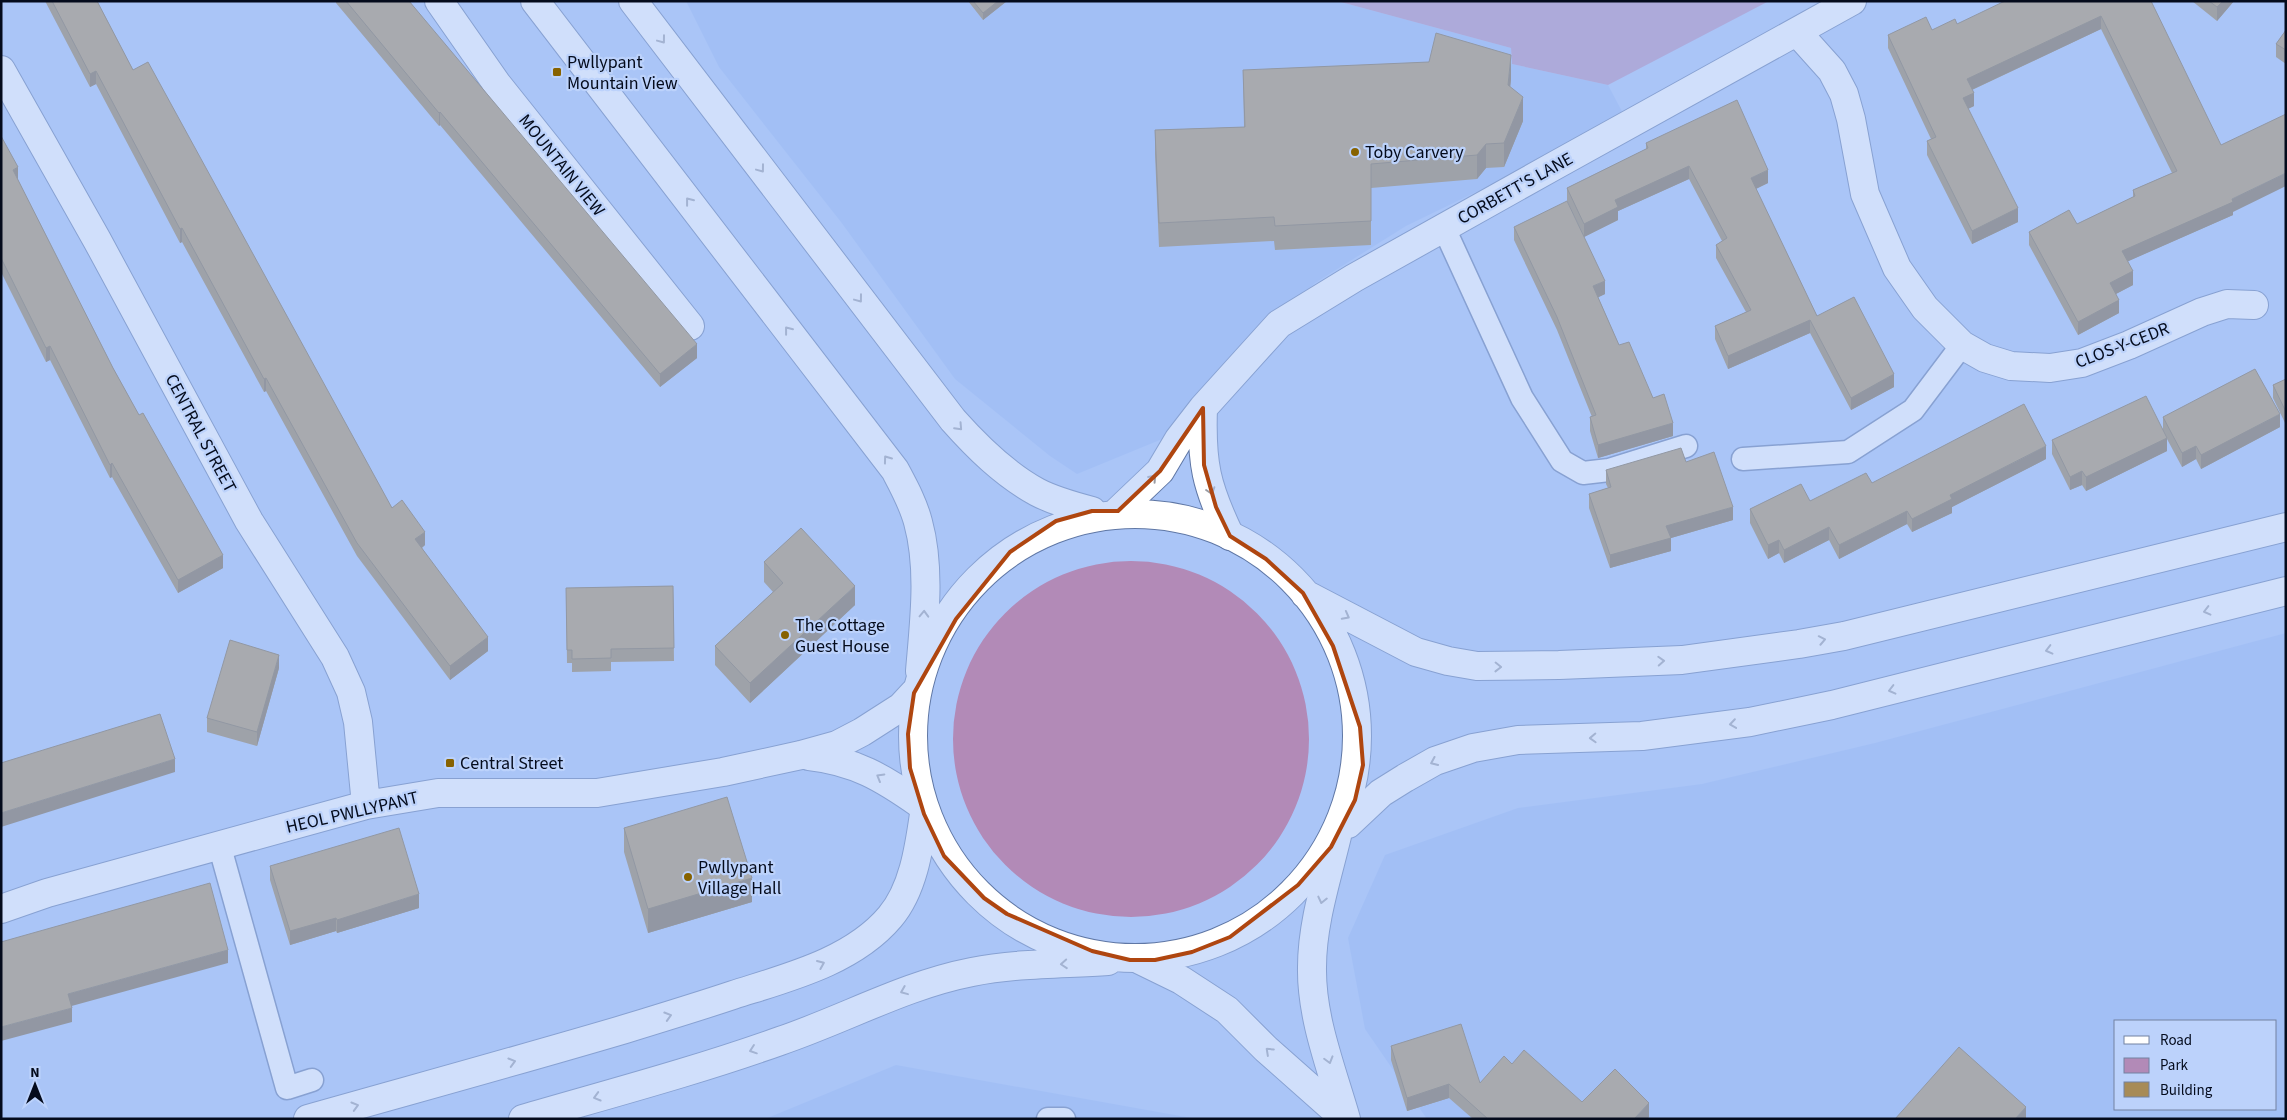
<svg xmlns="http://www.w3.org/2000/svg" width="2287" height="1120" font-family="'Source Sans 3',sans-serif">
  <style>
    .built { fill: #9ab9f1; fill-rule: evenodd }
    .green { fill: #b28ab7 }
    .lines { fill: none; stroke-linecap: round; stroke-linejoin: round }
    .lane-casing { stroke: #5f77a5; stroke-width: 25 }
    .street-casing { stroke: #5f77a5; stroke-width: 30 }
    .secondary-casing { stroke: #5f77a5; stroke-width: 30 }
    .primary-casing { stroke: #5f77a5; stroke-width: 30 }
    .lane { stroke: #fff; stroke-width: 22 }
    .street { stroke: #fff; stroke-width: 28 }
    .secondary { stroke: #fff; stroke-width: 28 }
    .primary { stroke: #fff; stroke-width: 28 }
    .wall { fill: #90784b }
    .shaded-wall { fill: #75613d }
    .building { fill: #a78b57; stroke: #75613d }
    .oneway { stroke: #9b9da4 }
    .marked { fill: none; stroke: #af4610; stroke-width: 4; stroke-linejoin: round }
    .poi-dot { fill: #876200; stroke: #bcd2fb; stroke-width: 2 }
    .labels { text-anchor: middle; stroke-width: 4.5; stroke-linejoin: round; paint-order: stroke }
    .poi-label { font-size: 18px; fill: #040b1c; stroke: #bcd2fb; text-anchor: start }
    .street-label { font-size: 18px; fill: #040b1c; stroke: #bcd2fb }
  </style>
  <rect width="100%" height="100%" fill="#aac5f7"/>
  <!-- built -->
  <path class="built" d="M686 1H1337L1511 48 1512 64 1608 85 1626 119 1406 226 1315 283 1222 373 1172 435 1077 474 1050 456 955 379 841 222 719 67Z
    M2286 633V1119H1427L1365 1029 1348 938 1385 855 1518 808 1702 784 1875 743ZM2116 1021H2276V1109H2116Z
    M896 1065 1197 1119H765Z"/>
  <!-- green -->
  <path class="green" d="M1337 1H1769L1608 85 1512 64 1511 48Z
    M953 739a178 178 0 1 1 356 0a178 178 0 1 1-356 0Z"/>
  <g class="lines">
    <defs>
      <path id="lane" d="M1444 228 1522 398 1562 461 1583 473 1609 470 1686 446
        M1743 459 1848 452 1913 410 1962 345
        M219 844 287 1088 312 1080
        M1048 1119H1064"/>
      <path id="street" d="M439 1 497 84 690 326
        M1797 32 1832 71 1844 94 1851 119 1865 194 1897 268 1925 308 1962 345 1985 358 2011 366 2050 368 2082 363 2129 345 2202 312 2227 304 2254 305
        M1 70 97 240 249 521 335 657 351 692 358 722 366 805
        M1203 408C1201 463 1206 486 1230 536
        M1118 511 1160 471 1179 439 1203 408 1279 324 1354 278 1554 166 1852 1
        M809 756C855 761 883 778 920 804
        M1 909 47 893 366 805 438 793H597L723 772 801 755 837 745 862 732 901 707 914 693"/>
      <path id="secondary" d="M1337 836C1327 878 1312 923 1312 967 1311 1018 1332 1070 1346 1119
        M1140 960 1181 980 1227 1010 1266 1049 1345 1119"/>
      <path id="primary" d="M535 1 895 470C904 487 913 503 918 522 931 569 924 623 920 671
        M633 1 953 420C977 447 1004 474 1037 492 1054 501 1073 506 1092 511
        M913 736a222 222 0 1 1 444 0a222 222 0 1 1-444 0Z
        M1305 594 1416 652 1448 661 1477 666 1559 665 1682 660 1799 644 1844 636 2286 527
        M1348 824 1381 793 1405 778 1435 761 1473 748 1518 740 1642 736 1750 722 1832 705 2286 591
        M308 1119C414 1089 520 1060 625 1029 661 1018 697 1007 733 995 786 978 852 962 890 917 913 890 919 849 924 814
        M523 1119C609 1094 696 1071 780 1041 845 1019 905 985 972 972 1016 963 1064 964 1108 961"/>
    </defs>
    <!-- lane casing -->
    <use href="#lane" class="lane-casing"/>
    <!-- street casing -->
    <use href="#street" class="street-casing"/>
    <!-- secondary casing -->
    <use href="#secondary" class="secondary-casing"/>
    <!-- primary casing -->
    <use href="#primary" class="primary-casing"/>
    <!-- lane -->
    <use href="#lane" class="lane"/>
    <!-- street -->
    <use href="#street" class="street"/>
    <!-- secondary -->
    <use href="#secondary" class="secondary"/>
    <!-- primary -->
    <use href="#primary" class="primary"/>
  </g>
  <!-- wall -->
  <path class="wall" d="M45 1H97L133 70 392 508 425 545 422 548 488 651 450 680 357 556 266 391 264 392 182 242 180 243 96 84 90 87Z
    M336 1H409L697 358 660 387 440 125 439 126 336 3Z
    M968 1H1007L983 20Z
    M2151 1 2233 212V215L2128 261 2133 285 2116 294 2119 313 2078 335 2029 245V232L2077 224 2133 197V190L2172 173 2101 29 1972 90 1974 106 1968 109 2018 222 1972 244 1927 155V141L1931 139 1888 48V35L1932 30 1957 24Z
    M2192 1H2234L2217 21Z
    M2286 30V64L2276 57V44Z
    M1243 70 1511 79 1510 87 1523 121 1504 167 1486 168 1477 179 1371 188V245L1275 250 1274 241 1159 247 1155 154V130L1244 127Z
    M1 136 18 180 113 368 223 568 178 593 112 477 110 478 50 360 46 362 1 272Z
    M1646 143 1768 183 1756 189 1817 316 1894 387 1851 410 1810 333 1728 369 1715 339V326L1746 312 1716 258V245L1722 241 1689 179 1618 211V220L1584 237 1567 201V188L1646 149Z
    M1514 227 1605 294 1598 297 1619 345 1653 398 1673 436 1598 458 1590 431V417H1592L1557 330 1514 240Z
    M2286 379V425L2273 398V385Z
    M2163 417 2280 427 2201 469 2196 459 2182 467 2167 439V451L2086 491 2082 485 2070 490 2052 454V440L2163 429Z
    M2046 459 1952 507V513L1912 532 1907 524 1839 559 1829 540 1784 563 1779 553 1768 559 1750 523V509L1810 501 1872 483Z
    M1686 462 1733 520 1671 538V551L1610 568 1589 508V494L1608 488 1606 484V470Z
    M764 562 855 605 750 703 715 665V646L773 592 764 582Z
    M673 586 674 661 611 662V671L572 672V663H567L566 588Z
    M279 668 257 746 207 732V718Z
    M624 828 752 902 648 933 624 852Z
    M270 866 419 908 337 933 336 931 290 945 270 880Z
    M1391 1046 1480 1083 1512 1064 1582 1102 1649 1117 1647 1119H1473L1449 1098 1407 1111 1391 1060Z"/>
  <!-- shaded-wall -->
  <path class="shaded-wall" d="M998 1H1007L983 20V13Z
    M2223 1H2234L2217 21V7Z
    M2101 16V29L1967 92V79Z
    M1511 55V79L1508 109V85Z
    M96 71V84L90 87V74Z
    M1974 93V106L1963 111V98Z
    M1523 97V121L1504 167V143Z
    M440 112V125L439 126V113Z
    M1486 144V168L1477 179V155Z
    M1689 166V179L1618 211V220L1584 237V224L1615 200Z
    M18 167V180L13 170Z
    M1768 170V183L1751 191V178Z
    M2286 173V186L2233 212V215L2122 264V251L2232 199Z
    M2018 208V222L1972 244V231Z
    M182 228V242L180 243V229Z
    M2133 271V285L2110 297V283Z
    M1605 281V294L1593 300V286Z
    M2119 300V313L2078 335V322Z
    M1810 320V333L1728 369V356Z
    M697 344V358L660 387V374Z
    M50 346V360L46 362V348Z
    M1894 374V387L1851 410V398Z
    M266 378V391L264 392V379Z
    M2280 414V427L2201 469V455Z
    M1673 423V436L1598 458V445Z
    M2167 438V451L2086 491V477Z
    M2046 446V459L1952 507V513L1912 532V519L1950 495Z
    M2196 446V459L2182 467V453Z
    M112 463V477L110 478V465Z
    M2082 471V485L2070 490V477Z
    M1733 507V520L1671 538V551L1610 568V555L1666 526Z
    M1907 511V524L1839 559V545Z
    M1829 527V540L1784 563V550Z
    M425 532V545L415 552V539Z
    M1779 540V553L1768 559V545Z
    M223 555V568L178 593V580Z
    M855 586V605L750 703V683Z
    M488 637V651L450 680V666Z
    M279 655V668L257 746V732Z
    M175 759V772L1 827V813Z
    M752 878V902L648 933V909Z
    M419 894V908L337 933V920Z
    M336 918V931L290 945V931Z
    M228 950V963L68 1007V994Z
    M72 1008V1022L1 1041V1027Z
    M1449 1084V1098L1407 1111V1098Z
    M1649 1103V1117L1647 1119H1634Z
    M2026 1107V1119H2015Z"/>
  <!-- building -->
  <path class="building" d="M52 1H97L133 70 148 62 392 508 402 500 425 532 415 539 488 637 450 666 357 543 266 378 264 379 182 228 180 229 96 71 90 74Z
    M346 1H409L697 344 660 374 440 112 439 113Z
    M973 1H998L983 13Z
    M2005 1H2151L2221 145 2286 114V173L2232 199 2233 202 2122 251 2133 271 2110 283 2119 300 2078 322 2029 232 2069 210 2077 224 2135 196 2133 190 2177 171 2101 16 1967 79 1974 93 1963 98 2018 208 1972 231 1927 141 1936 137 1888 35 1926 17 1932 30 1955 19 1957 24Z
    M2209 1H2223L2217 7Z
    M2286 30V50L2276 44Z
    M1436 33 1511 55 1508 85 1523 97 1504 143 1486 144 1477 155 1371 164V221L1275 226 1274 217 1159 223 1155 130 1245 127 1243 70 1429 62Z
    M1737 100 1768 170 1751 178 1817 316 1854 297 1894 374 1851 398 1810 320 1728 356 1715 326 1751 310 1716 245 1727 238 1689 166 1615 200 1618 207 1584 224 1567 188 1648 148 1646 143Z
    M1 136 18 167 13 170 113 368 139 415 143 413 223 555 178 580 112 463 110 465 50 346 46 348 1 258Z
    M1567 201 1605 281 1593 286 1619 345 1629 342 1653 398 1664 394 1673 423 1598 445 1590 417 1596 415 1557 317 1514 227Z
    M2255 369 2280 414 2201 455 2196 446 2182 453 2163 417Z
    M2286 379V412L2273 385Z
    M2146 396 2167 438 2086 477 2082 471 2070 477 2052 440Z
    M2024 404 2046 446 1950 495 1952 499 1912 519 1907 511 1839 545 1829 527 1784 550 1779 540 1768 545 1750 509 1801 484 1810 501 1866 473 1872 483Z
    M1681 448 1686 462 1714 452 1733 507 1666 526 1671 538 1610 555 1589 494 1611 487 1606 470Z
    M801 528 855 586 750 683 715 646 783 583 764 562Z
    M673 586 674 648 611 649V658L572 659V650H567L566 588Z
    M230 640 279 655 257 732 207 718Z
    M160 714 175 759 1 813V763Z
    M727 797 752 878 648 909 624 828Z
    M399 828 419 894 337 920 336 918 290 931 270 866Z
    M210 883 228 950 68 994 72 1008 1 1027V942Z
    M1461 1024 1480 1083 1504 1056 1512 1064 1524 1050 1582 1102 1615 1069 1649 1103 1634 1119H1488L1449 1084 1407 1098 1391 1046Z
    M1959 1047 2026 1107 2015 1119H1895Z"/>
  <!-- one-way arrows -->
  <defs><path id="oneway-chevron" d="M-2-3.5L2.5 0L-2 3.5" fill="none" stroke-width="1.6" stroke-linecap="round" stroke-linejoin="round" transform="scale(1.25)"/></defs>
  <g class="oneway">
    <use href="#oneway-chevron" transform="translate(662 40) rotate(53)"/>
    <use href="#oneway-chevron" transform="translate(761 169) rotate(53)"/>
    <use href="#oneway-chevron" transform="translate(689 201) rotate(-128)"/>
    <use href="#oneway-chevron" transform="translate(859 299) rotate(53)"/>
    <use href="#oneway-chevron" transform="translate(788 330) rotate(-128)"/>
    <use href="#oneway-chevron" transform="translate(959 427) rotate(47)"/>
    <use href="#oneway-chevron" transform="translate(887 459) rotate(-126)"/>
    <use href="#oneway-chevron" transform="translate(1153 478) rotate(-48)"/>
    <use href="#oneway-chevron" transform="translate(1211 491) rotate(72)"/>
    <use href="#oneway-chevron" transform="translate(2207 611) rotate(166)"/>
    <use href="#oneway-chevron" transform="translate(924 614) rotate(-88)"/>
    <use href="#oneway-chevron" transform="translate(1346 616) rotate(28)"/>
    <use href="#oneway-chevron" transform="translate(1822 640) rotate(-11)"/>
    <use href="#oneway-chevron" transform="translate(2049 650) rotate(166)"/>
    <use href="#oneway-chevron" transform="translate(1661 661) rotate(-3)"/>
    <use href="#oneway-chevron" transform="translate(1498 667) rotate(1)"/>
    <use href="#oneway-chevron" transform="translate(1892 690) rotate(166)"/>
    <use href="#oneway-chevron" transform="translate(1733 724) rotate(172)"/>
    <use href="#oneway-chevron" transform="translate(1593 738) rotate(178)"/>
    <use href="#oneway-chevron" transform="translate(1434 762) rotate(156)"/>
    <use href="#oneway-chevron" transform="translate(880 777) rotate(-150)"/>
    <use href="#oneway-chevron" transform="translate(1322 900) rotate(103)"/>
    <use href="#oneway-chevron" transform="translate(821 964) rotate(-23)"/>
    <use href="#oneway-chevron" transform="translate(1064 964) rotate(176)"/>
    <use href="#oneway-chevron" transform="translate(904 991) rotate(158)"/>
    <use href="#oneway-chevron" transform="translate(668 1016) rotate(-17)"/>
    <use href="#oneway-chevron" transform="translate(753 1050) rotate(161)"/>
    <use href="#oneway-chevron" transform="translate(1269 1051) rotate(-137)"/>
    <use href="#oneway-chevron" transform="translate(1329 1060) rotate(74)"/>
    <use href="#oneway-chevron" transform="translate(512 1062) rotate(-16)"/>
    <use href="#oneway-chevron" transform="translate(597 1097) rotate(164)"/>
    <use href="#oneway-chevron" transform="translate(355 1106) rotate(-16)"/>
  </g>
  <!-- marked area -->
  <path d="M0 0H2287V1120H0ZM1203 408 1204 465 1216 507 1230 536 1266 559 1303 593 1333 646 1360 727 1363 765 1355 800 1331 847 1298 885 1230 937 1192 952 1155 960H1130L1092 951 1007 914 984 898 944 856 924 814 910 768 908 734 914 693 956 619 1010 552 1056 521 1092 511H1118L1160 471Z" fill="#aac5f7" fill-opacity=".55" fill-rule="evenodd"/>
  <path class="marked" d="M1203 408 1204 465 1216 507 1230 536 1266 559 1303 593 1333 646 1360 727 1363 765 1355 800 1331 847 1298 885 1230 937 1192 952 1155 960H1130L1092 951 1007 914 984 898 944 856 924 814 910 768 908 734 914 693 956 619 1010 552 1056 521 1092 511H1118L1160 471Z"/>
  <!-- markers -->
  <g class="poi-dot">
    <rect x="552" y="67" width="10" height="10" rx="2.5"/>
    <circle cx="1355" cy="152" r="5"/>
    <circle cx="785" cy="635" r="5"/>
    <rect x="445" y="758" width="10" height="10" rx="2.5"/>
    <circle cx="688" cy="877" r="5"/>
  </g>
  <g class="labels">
    <!-- poi labels -->
    <g class="poi-label">
      <text x="567" y="68">Pwllypant<tspan x="567" dy="21">Mountain View</tspan></text>
      <text x="1365" y="158">Toby Carvery</text>
      <text x="795" y="631">The Cottage<tspan x="795" dy="21">Guest House</tspan></text>
      <text x="460" y="769">Central Street</text>
      <text x="698" y="873">Pwllypant<tspan x="698" dy="21">Village Hall</tspan></text>
    </g>
    <!-- street labels -->
    <g class="street-label">
      <text transform="translate(562 165) rotate(51)" y="6">MOUNTAIN VIEW</text>
      <text transform="translate(1515 188) rotate(-29)" y="6">CORBETT'S LANE</text>
      <text transform="translate(2122 345) rotate(-21)" y="6">CLOS-Y-CEDR</text>
      <text transform="translate(201 433) rotate(62)" y="6">CENTRAL STREET</text>
      <text transform="translate(352 812) rotate(-13)" y="6">HEOL PWLLYPANT</text>
    </g>
  </g>
  <!-- border -->
  <rect width="2287" height="1120" fill="none" stroke="#040b1c" stroke-width="5"/>
  <!-- legend -->
  <rect x="2114" y="1020" width="162" height="90" fill="#bcd2fb" stroke="#7282a2"/>
  <rect x="2124" y="1036" width="25" height="8" fill="#ffffff" stroke="#7282a2"/>
  <text x="2160" y="1045" font-size="15" fill="#040b1c">Road</text>
  <rect x="2124" y="1058" width="25" height="15" fill="#b28ab7" stroke="#7282a2"/>
  <text x="2160" y="1070" font-size="15" fill="#040b1c">Park</text>
  <rect x="2124" y="1082" width="25" height="15" fill="#a78b57" stroke="#7282a2"/>
  <text x="2160" y="1095" font-size="15" fill="#040b1c">Building</text>
  <!-- north arrow -->
  <g transform="translate(35 1085)" stroke="#bcd2fb" stroke-width="4" paint-order="stroke">
  <path d="M0-4L9 19L0 12L-9 19Z" fill="#040b1c"/>
  <text y="-8" font-size="14" font-weight="bold" text-anchor="middle" fill="#040b1c">N</text>
  </g>
</svg>
